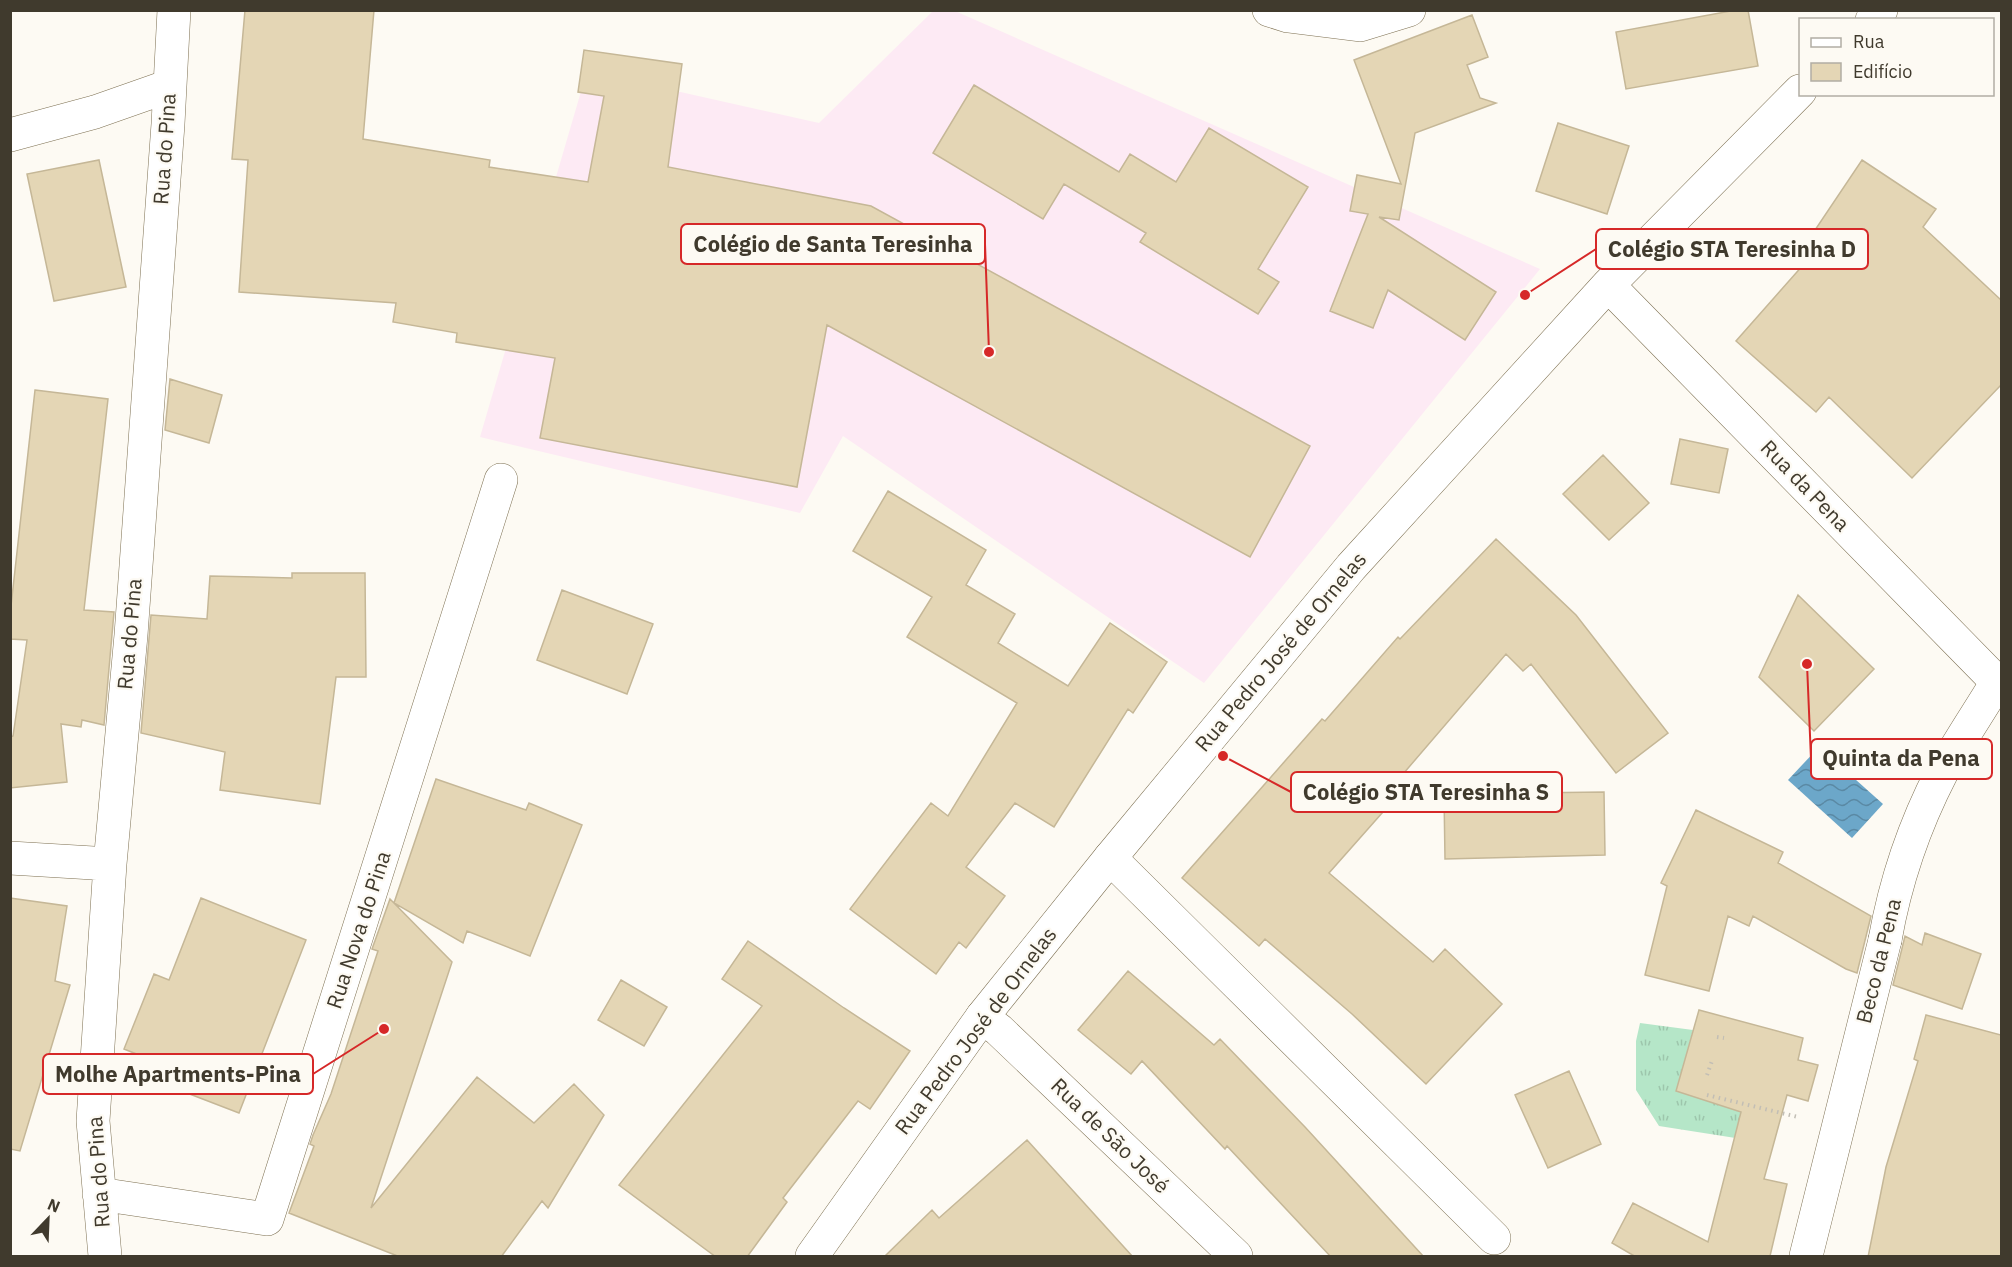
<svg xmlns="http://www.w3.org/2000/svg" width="2012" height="1267" font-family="'IBM Plex Sans',sans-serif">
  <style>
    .education { fill: #fdeaf4 }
    .grass { fill: url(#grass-tufts) }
    .water { fill: url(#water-waves) }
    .building { fill: #e4d6b5; stroke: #c5b797; stroke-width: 1.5 }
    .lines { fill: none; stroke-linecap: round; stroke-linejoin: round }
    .pedestrian-casing { stroke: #7e7153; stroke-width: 34 }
    .minor-casing { stroke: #7e7153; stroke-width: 34 }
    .tertiary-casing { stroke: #7e7153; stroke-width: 34 }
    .path { stroke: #c2beb5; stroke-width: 4; stroke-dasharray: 1.5 4.5; stroke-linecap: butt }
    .pedestrian { stroke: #fff; stroke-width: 33 }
    .minor { stroke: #fff; stroke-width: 33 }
    .tertiary { stroke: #fff; stroke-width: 33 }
    .labels { text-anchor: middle; stroke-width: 4.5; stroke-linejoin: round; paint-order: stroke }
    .street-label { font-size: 21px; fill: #403a2d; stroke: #fdfaf3 }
    .leader { fill: none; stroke: #d62828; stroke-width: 2 }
    .callout-dot { fill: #d62828; stroke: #fdfaf3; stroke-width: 2 }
    .callout { fill: #fdfaf3; stroke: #d62828; stroke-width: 2 }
    .callout-label { font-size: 22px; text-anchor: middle; font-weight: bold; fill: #403a2d }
  </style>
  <defs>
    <pattern id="grass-tufts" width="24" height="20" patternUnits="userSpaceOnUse" patternTransform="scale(1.5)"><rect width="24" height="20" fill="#b5e6c8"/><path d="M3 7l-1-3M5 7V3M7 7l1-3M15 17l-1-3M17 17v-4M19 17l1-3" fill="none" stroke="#9dc6ac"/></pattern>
    <pattern id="water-waves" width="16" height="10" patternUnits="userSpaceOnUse" patternTransform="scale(1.5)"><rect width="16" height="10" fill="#6ca7c9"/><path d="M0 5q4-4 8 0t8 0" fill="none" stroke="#5a89a4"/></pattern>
  </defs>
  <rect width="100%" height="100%" fill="#fdfaf3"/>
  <!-- education -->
  <path class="education" d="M933 11H955L1540 269 1204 683 843 436 800 513 480 437 587 71 819 123Z"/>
  <!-- grass -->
  <path class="grass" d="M1640 1023 1693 1030 1676 1091 1705 1100 1775 1116 1761 1142 1659 1126 1636 1090V1041Z"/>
  <!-- water -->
  <path class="water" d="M1819 747 1883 804 1852 838 1788 780Z"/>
  <!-- building -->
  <path class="building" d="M245 10H374L363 139 490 160 489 167 588 182 604 96 578 92 584 50 682 64 668 167 871 206 1310 446 1250 557 827 325 797 487 540 438 555 358 456 342 457 333 393 322 396 303 239 292 248 160 232 159Z
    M1736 10H1748L1758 66 1626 89 1616 32Z
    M1472 15 1488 57 1467 65 1480 98 1496 103 1415 133 1399 220 1379 217 1496 292 1465 340 1388 290 1373 328 1330 311 1368 214 1350 211 1357 175 1401 184 1354 60Z
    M974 85 1119 172 1130 154 1176 182 1209 128 1308 187 1258 269 1279 282 1258 314 1140 242 1146 233 1064 184 1043 219 933 153Z
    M1558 123 1629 146 1607 214 1536 191Z
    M99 160 126 287 54 301 27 174Z
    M1862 160 1936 209 1923 227 2001 300V385L1912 478 1829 397 1816 412 1736 341 1827 238 1815 230Z
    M170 379 222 395 209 443 165 430Z
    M35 390 108 399 84 610 114 612 104 725 82 720 81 727 61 724 67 782 10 788V737L13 736 27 640 10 639V615Z
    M1680 439 1728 449 1719 493 1671 484Z
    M1603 455 1649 503 1609 540 1563 494Z
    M888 491 986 550 966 585 1015 614 998 643 1068 686 1110 623 1167 662 1133 713 1128 709 1054 827 1015 803 966 867 1005 896 966 948 959 942 936 974 850 909 931 803 948 816 1017 703 907 637 932 597 853 551Z
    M1496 539 1576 615 1668 733 1616 773 1531 664 1523 671 1506 654 1385 795H1398L1329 873 1433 962 1445 949 1502 1004 1426 1084 1352 1014 1265 939 1259 946 1182 878 1322 719 1325 721 1398 637 1400 639Z
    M292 573H365L366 677H336L320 804 220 790 225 752 141 733 151 615 207 619 210 576 292 578Z
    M562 590 653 624 627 694 537 660Z
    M1798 595 1874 669 1814 731 1759 677Z
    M436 779 526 810 529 803 582 825 530 956 467 931 463 943 394 903Z
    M1604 792 1605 855 1445 859 1444 794Z
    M1696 810 1783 852 1778 863 1871 916 1857 973 1846 969 1753 916 1749 926 1728 916 1709 991 1645 975 1667 886 1661 883Z
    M10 898 67 906 55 981 70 985 20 1151 10 1149Z
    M201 898 306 940 239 1113 148 1078 154 1061 124 1049 154 974 169 980Z
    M390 899 452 962 371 1208 477 1077 534 1123 574 1084 604 1115 548 1208 542 1201 501 1257H400L289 1213 314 1146 310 1144 313 1135 331 1094 378 951 372 949Z
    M1925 933 1981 954 1962 1009 1893 985 1905 936 1922 945Z
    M748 941 844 1008 910 1051 870 1109 858 1101 783 1198 787 1202 747 1257H716L619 1185 762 1006 722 979Z
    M1128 971 1214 1045 1220 1039 1305 1127 1424 1257H1331L1227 1146 1225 1149 1142 1061 1131 1074 1078 1030Z
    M621 980 667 1007 644 1046 598 1020Z
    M1699 1010 1803 1038 1798 1060 1818 1065 1808 1101 1787 1095 1764 1179 1787 1184 1770 1256 1636 1257 1612 1243 1633 1203 1708 1242 1741 1112 1676 1091Z
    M1926 1015 2001 1035V1257H1868L1886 1167 1918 1061 1914 1059Z
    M1569 1071 1601 1144 1548 1168 1515 1095Z
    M1027 1140 1133 1257H884L932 1210 939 1218Z"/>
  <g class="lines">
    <defs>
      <path id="pedestrian" d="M1885 940C1895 883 1915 824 1942 772 1959 741 1979 712 1997 682"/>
      <path id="minor" d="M1269 10 1288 16 1360 25 1409 10
        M10 135 95 112 169 86
        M10 858 110 864
        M1110 858 1494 1238
        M982 1017 999 1030 1236 1256
        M99 1194 267 1219 501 480
        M105 1256 93 1121 110 864 131 635 168 124 174 10
        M1806 1256 1885 940"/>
      <path id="tertiary" d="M1872 20 1881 10
        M1608 285 2002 687
        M812 1256 982 1017 1110 858 1351 567 1608 285 1800 91"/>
    </defs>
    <!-- pedestrian casing -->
    <use href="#pedestrian" class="pedestrian-casing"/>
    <!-- minor casing -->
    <use href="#minor" class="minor-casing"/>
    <!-- tertiary casing -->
    <use href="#tertiary" class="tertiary-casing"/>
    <!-- path -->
    <path class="path" d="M1717 1037 1724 1038
      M1707 1075 1712 1061
      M1707 1095 1798 1117"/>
    <!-- pedestrian -->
    <use href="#pedestrian" class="pedestrian"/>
    <!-- minor -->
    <use href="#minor" class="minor"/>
    <!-- tertiary -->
    <use href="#tertiary" class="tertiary"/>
  </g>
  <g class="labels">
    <!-- street labels -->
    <g class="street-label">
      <text transform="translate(165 149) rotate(-86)" y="7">Rua do Pina</text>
      <text transform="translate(1805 486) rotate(46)" y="7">Rua da Pena</text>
      <text transform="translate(130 634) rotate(-85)" y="7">Rua do Pina</text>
      <text transform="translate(1281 652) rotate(-50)" y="7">Rua Pedro José de Ornelas</text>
      <text transform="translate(359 930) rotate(-72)" y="7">Rua Nova do Pina</text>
      <text transform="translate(1879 961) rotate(-76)" y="7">Beco da Pena</text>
      <text transform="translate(976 1031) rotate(-53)" y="7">Rua Pedro José de Ornelas</text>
      <text transform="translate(1110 1136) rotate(44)" y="7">Rua de São José</text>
      <text transform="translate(99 1172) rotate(-94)" y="7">Rua do Pina</text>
    </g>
  </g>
  <!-- callouts -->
  <path class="leader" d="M989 352L985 244M1525 295L1596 249M1807 664L1811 759M1223 756L1291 792M384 1029L313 1074"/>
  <g class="callout-dot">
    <circle cx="989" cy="352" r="6"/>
    <circle cx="1525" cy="295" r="6"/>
    <circle cx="1807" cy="664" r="6"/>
    <circle cx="1223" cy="756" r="6"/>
    <circle cx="384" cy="1029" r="6"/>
  </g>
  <g class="callout">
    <rect x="681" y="224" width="304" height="40" rx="6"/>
    <rect x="1596" y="229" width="272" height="40" rx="6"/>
    <rect x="1811" y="739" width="181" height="40" rx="6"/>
    <rect x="1291" y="772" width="271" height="40" rx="6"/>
    <rect x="43" y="1054" width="270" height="40" rx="6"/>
  </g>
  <g class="callout-label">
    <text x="833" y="252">Colégio de Santa Teresinha</text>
    <text x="1732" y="257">Colégio STA Teresinha D</text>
    <text x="1901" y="766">Quinta da Pena</text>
    <text x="1426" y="800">Colégio STA Teresinha S</text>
    <text x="178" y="1082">Molhe Apartments-Pina</text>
  </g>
  <!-- border -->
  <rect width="2012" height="1267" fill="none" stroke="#403a2d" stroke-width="24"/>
  <!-- legend -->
  <rect x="1799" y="18" width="195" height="78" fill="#fdfaf3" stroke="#b1ada4" stroke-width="1.5"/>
  <rect x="1811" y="38" width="30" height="9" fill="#ffffff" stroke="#b1ada4" stroke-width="1.5"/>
  <text x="1853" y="48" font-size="18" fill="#403a2d">Rua</text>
  <rect x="1811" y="63" width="30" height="18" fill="#e4d6b5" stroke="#b1ada4" stroke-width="1.5"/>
  <text x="1853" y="78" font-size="18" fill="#403a2d">Edifício</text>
  <!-- north arrow -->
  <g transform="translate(48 1219) rotate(23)" stroke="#fdfaf3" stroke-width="4.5" paint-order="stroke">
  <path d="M0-4.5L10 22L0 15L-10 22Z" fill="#403a2d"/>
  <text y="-9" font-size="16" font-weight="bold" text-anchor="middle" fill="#403a2d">N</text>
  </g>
</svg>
